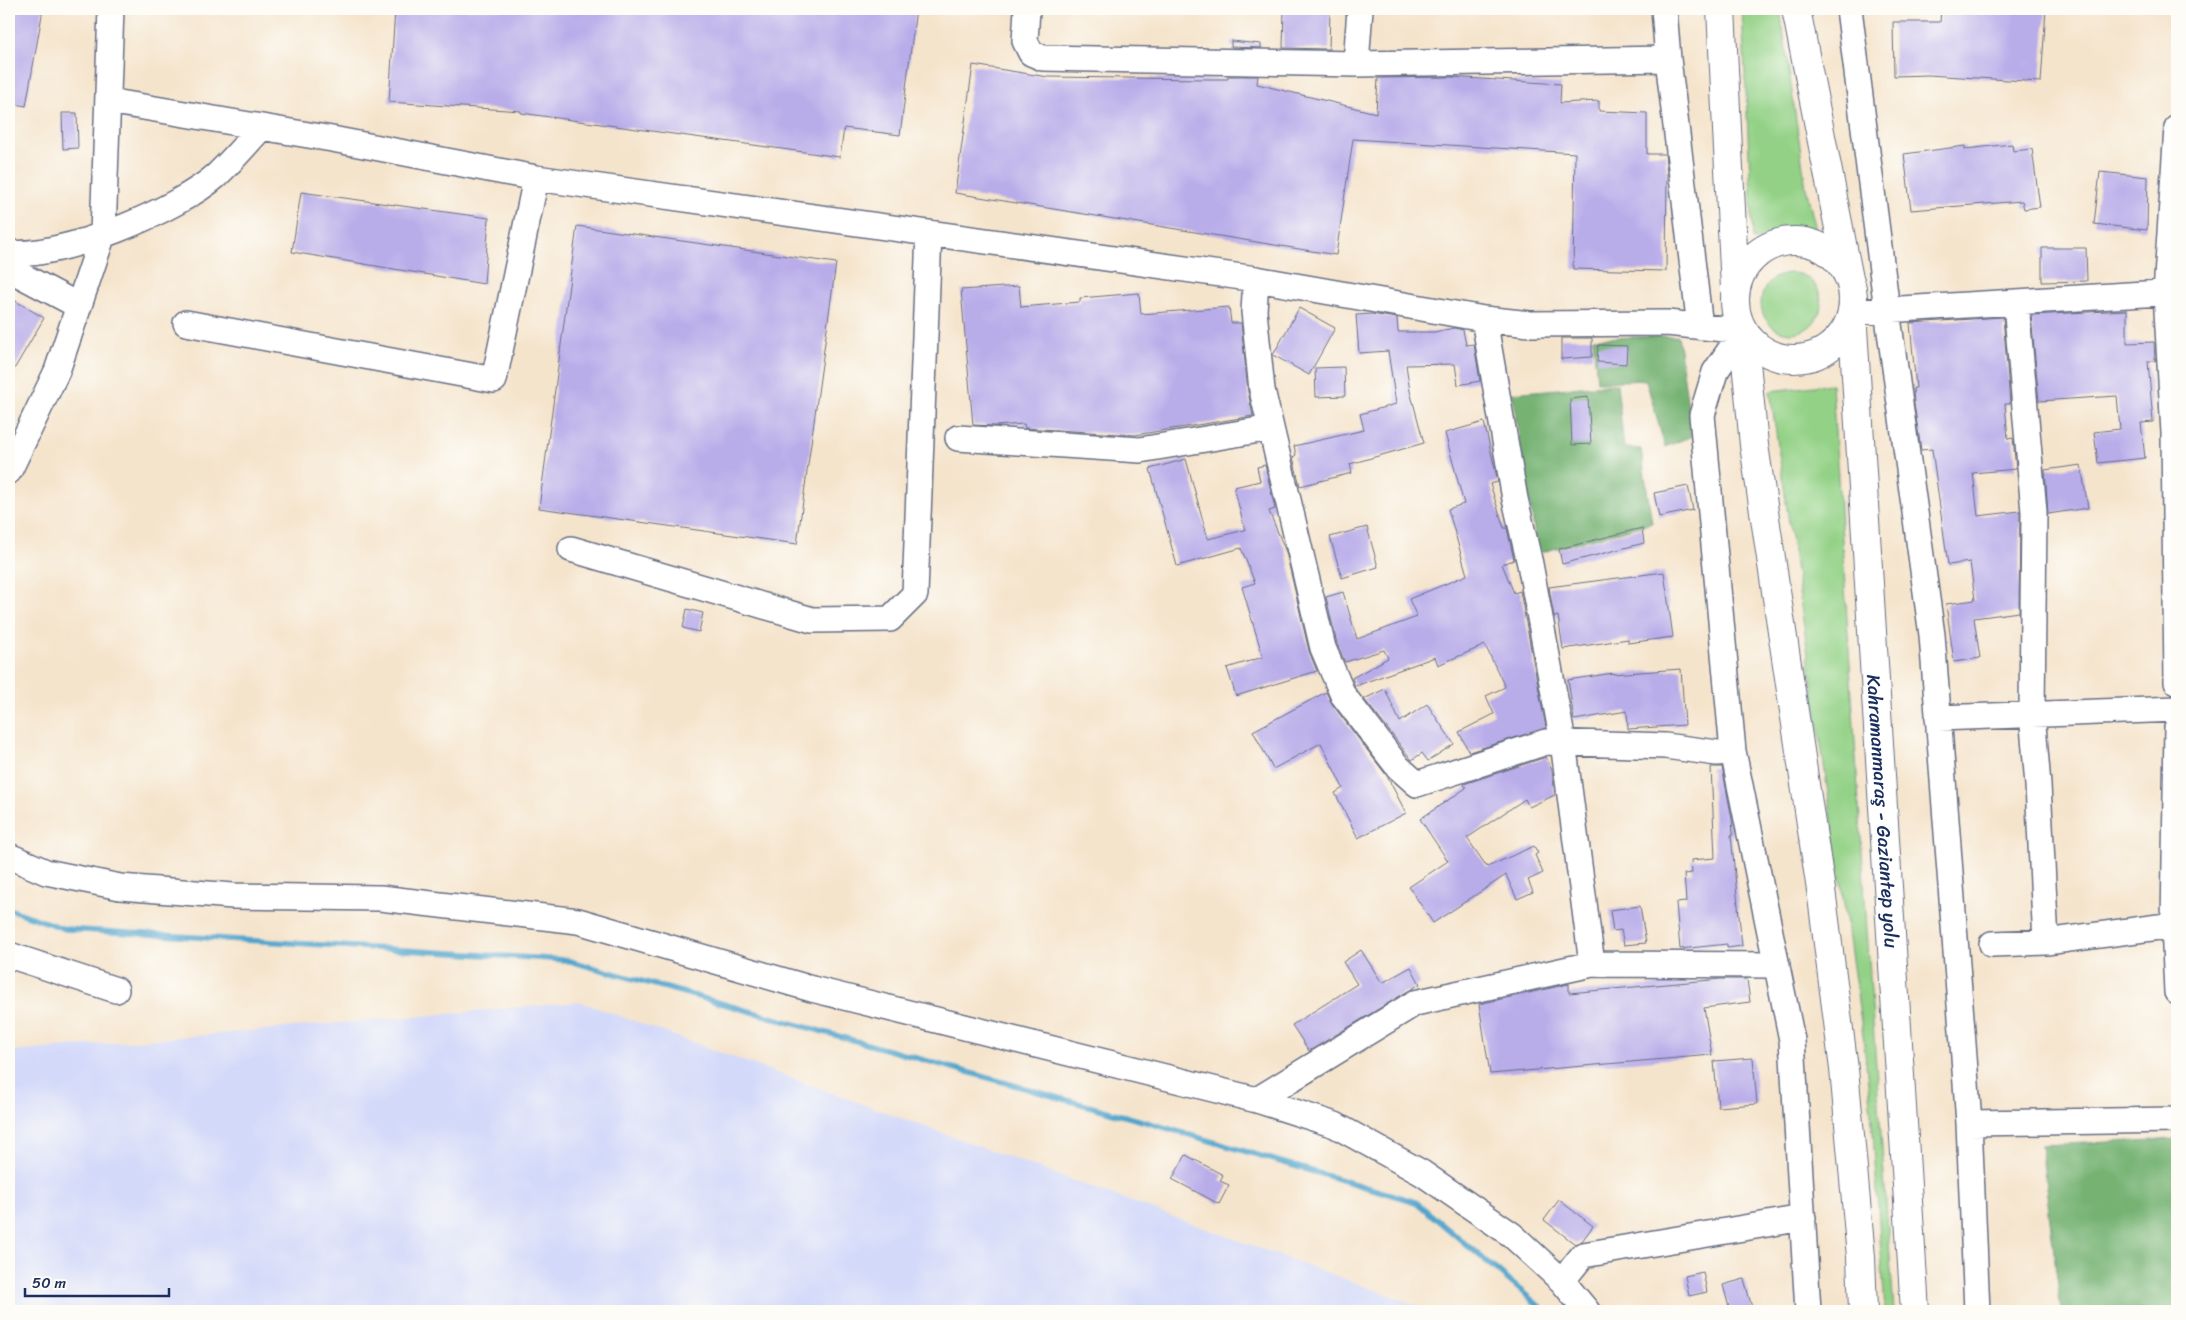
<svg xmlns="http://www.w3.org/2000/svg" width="2186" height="1320" font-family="Sriracha,sans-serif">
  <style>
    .built { fill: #d3d9f9 }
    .green { fill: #93d186; stroke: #578072 }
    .forest { fill: #76b373; stroke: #487168 }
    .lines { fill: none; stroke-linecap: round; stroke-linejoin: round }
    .stream { stroke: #51a4cc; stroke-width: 5.5 }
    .building { fill: #b8ace9 }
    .minor-casing { stroke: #676e84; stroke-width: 28 }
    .highway-casing { stroke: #676e84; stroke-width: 30 }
    .minor { stroke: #fff; stroke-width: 25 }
    .highway { stroke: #fff; stroke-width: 28 }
    .labels { text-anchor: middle; stroke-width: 4.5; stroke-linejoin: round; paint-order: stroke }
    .street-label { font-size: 19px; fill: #1b2f5e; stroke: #fdfcf7 }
  </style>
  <rect width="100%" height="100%" fill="#fdfcf7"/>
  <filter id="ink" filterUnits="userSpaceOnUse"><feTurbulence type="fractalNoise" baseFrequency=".02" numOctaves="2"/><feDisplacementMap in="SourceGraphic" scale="10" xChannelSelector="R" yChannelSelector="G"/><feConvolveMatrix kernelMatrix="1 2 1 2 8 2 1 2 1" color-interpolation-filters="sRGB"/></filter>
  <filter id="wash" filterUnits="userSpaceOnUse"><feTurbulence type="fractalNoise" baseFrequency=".0096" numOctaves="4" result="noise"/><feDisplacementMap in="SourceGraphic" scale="20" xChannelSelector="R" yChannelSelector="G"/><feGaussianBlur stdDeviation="1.12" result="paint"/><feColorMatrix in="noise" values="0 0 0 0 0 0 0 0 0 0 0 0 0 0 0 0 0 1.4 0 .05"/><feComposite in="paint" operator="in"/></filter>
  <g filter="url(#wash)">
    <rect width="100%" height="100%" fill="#f5e4cc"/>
    <!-- built -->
    <path class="built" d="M581 1002 1433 1311H9V1052Z"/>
    <!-- green -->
    <path class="green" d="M1742 9H1780L1806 188 1816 230 1753 240Z
      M1761 303a30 30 0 1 1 60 0a30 30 0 1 1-60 0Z
      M1832 384 1874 1038 1894 1311H1885L1873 1134 1864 1043 1770 391Z"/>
    <!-- forest -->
    <path class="forest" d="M1678 336 1692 436 1665 447 1646 380 1597 382 1593 338Z
      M1617 384 1624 448 1641 449 1652 523 1538 553 1512 393Z
      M2177 1139V1311H2061L2041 1145Z"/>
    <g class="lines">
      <!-- stream -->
      <path class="stream" d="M9 909 65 929 566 960 1146 1122 1416 1202 1545 1311"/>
    </g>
    <g id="blocks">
      <!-- building -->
      <path class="building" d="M9 9H43L26 106 9 103Z
        M395 9H916L900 135 844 128 840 157 521 113V111L389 102Z
        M1284 9H1330L1329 49 1283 48Z
        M1941 9H2046L2041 82 1928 75 1894 76 1893 22H1940Z
        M1231 41 1261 44V48L1231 47Z
        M973 65 1048 77 1205 79H1228V76H1258L1257 84 1376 113 1378 78 1450 77 1561 84 1560 103 1599 101V111L1647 113V154H1665L1667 174 1666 271 1573 269 1575 153 1353 139 1336 255 955 193Z
        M62 113H77L78 148 63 149Z
        M2012 144 2013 151 2032 149 2040 207 2024 209 2022 201 1911 210 1904 154 1965 146V149Z
        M2100 172 2148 177 2147 230 2094 224Z
        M301 192 489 218 484 284 292 252Z
        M577 226 836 263 797 544 539 508Z
        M2042 248H2086L2087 281 2042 282Z
        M1019 286 1021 307 1080 302V298L1139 293 1141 314 1229 307 1231 323H1241L1248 392 1253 416 1135 435 1025 428 1024 424 995 426 973 425 961 290Z
        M9 297 44 318 9 378Z
        M1299 308 1335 328 1309 375 1273 355Z
        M2127 310V343L2154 342 2155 361H2148L2153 422 2141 423 2145 458 2098 463 2094 432 2120 429 2117 396 2039 401 2031 315Z
        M1371 314 1397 318 1398 332H1434L1454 328 1463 330 1466 345 1474 344 1480 381 1458 385 1455 364 1406 365 1410 391 1424 443 1350 464 1352 473 1300 486 1293 457 1296 455 1294 446 1364 430 1360 414 1396 404 1388 351 1359 353 1356 315Z
        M2003 317 2010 404H2005L2008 439 2013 438 2016 469 1973 473 1978 516 2020 511 2019 612 1974 618 1980 658 1954 662 1946 604 1975 600 1970 562 1948 565 1932 449 1921 450 1914 403 1913 388H1916L1910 323Z
        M1561 338H1592V357L1561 359Z
        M1598 345 1627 346 1626 364 1597 362Z
        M1344 367 1345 396 1316 397 1315 368Z
        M1588 397 1591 444 1572 445 1570 399Z
        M1484 422 1498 482 1490 484 1504 528H1507L1514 560 1502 564 1514 593 1520 591 1546 728 1469 752 1459 732 1494 714 1486 696 1505 687 1485 645 1438 665 1435 657 1355 686 1352 678 1388 658 1384 650 1345 662 1337 644 1326 597 1343 592 1357 639 1417 617 1409 599 1467 575 1448 509 1464 504 1445 433Z
        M1186 459 1208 539 1245 530 1234 487 1260 481 1257 467 1265 465 1275 509 1269 511 1286 552 1309 651 1317 671 1236 696 1227 668 1263 657 1242 587 1255 583 1241 548 1177 566 1150 469Z
        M2081 465 2088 508 2048 514 2045 470Z
        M1688 486 1693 510 1659 517 1654 493Z
        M1367 527 1378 567 1342 578 1330 537Z
        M1642 528 1644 543 1562 564 1559 549Z
        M1664 572 1673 637 1628 643V639L1563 649 1558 616 1554 617 1549 587Z
        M687 609 703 613 699 632 683 628Z
        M1681 669 1685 725 1628 729 1627 711 1574 720 1568 680 1613 673V674Z
        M1385 689 1400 722 1427 704 1454 744 1428 761 1422 753 1412 760 1364 699Z
        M1326 692 1332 704 1387 776 1406 813 1358 838 1335 793 1343 788 1321 743 1273 769 1253 731Z
        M1546 757 1552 771 1555 795 1529 807 1525 799 1467 838 1487 867 1534 846 1538 853 1535 855 1543 873 1528 880 1533 892 1517 899 1506 875 1433 923 1409 887 1448 861 1420 819 1466 788 1464 784Z
        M1711 767H1722L1732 819 1733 835H1731L1742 946 1727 948V944L1680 949 1676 903 1686 902 1684 874 1692 873 1691 860 1715 858Z
        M1640 906 1646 943 1624 945 1621 930 1613 931 1610 910Z
        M1361 950 1382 983 1411 967 1420 984 1309 1051 1292 1025 1357 984 1343 962Z
        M1721 979H1747L1750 1002 1704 1008 1712 1055 1490 1074 1479 1004 1569 984V993Z
        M1753 1058 1757 1104 1718 1107 1714 1061Z
        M1186 1155 1223 1175 1220 1181 1229 1185 1219 1204 1172 1179Z
        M1559 1200 1593 1226 1582 1241 1575 1244 1544 1220Z
        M1703 1272 1707 1292 1689 1296 1685 1276Z
        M1744 1279 1753 1311H1730L1723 1285Z"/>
    </g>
  </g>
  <g filter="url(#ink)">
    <use href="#blocks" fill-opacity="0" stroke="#676e84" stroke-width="1"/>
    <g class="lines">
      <defs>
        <path id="minor" d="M1027 9 1025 41 1031 53 1043 58 1356 64 1668 59
          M1664 9 1668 59 1700 327
          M1849 9 1887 310 1932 635 1969 1123 1977 1311
          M1356 64 1360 9
          M108 101 332 139 536 178 1256 279 1484 319 1530 324 1667 323 1743 331 1715 372 1702 415 1733 751 1792 1040 1808 1311
          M2177 128 2166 293 2174 433 2177 682
          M9 253C61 259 178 210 217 175 233 160 247 143 262 127
          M9 269 79 306
          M1256 279 1254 311 1262 390 1323 648 1343 695 1398 767 1417 784 1546 742 1665 746 1717 753 1733 751
          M2016 303 2034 512 2032 713 2038 785 2046 942
          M1852 312 2177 292
          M1484 319 1515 499 1530 564 1563 742 1592 964
          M186 323 494 380 536 178
          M958 438 1140 450 1271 428
          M9 471 57 371 103 234 111 9
          M571 549 812 620 890 619 915 594 929 233
          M1938 718 2177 709
          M2177 728 2174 925 2177 992
          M9 856 46 872 120 887 233 896 380 898 578 921 812 989 1257 1100 1335 1125 1422 1173 1512 1235 1562 1281 1587 1311
          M1992 944 2046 942 2174 925
          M9 955 116 990
          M1257 1100 1415 1003 1592 964 1777 965
          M1969 1123 2177 1120
          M1562 1281 1583 1255 1803 1218"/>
        <g id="highway">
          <path d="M1721 9 1735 289"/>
          <path d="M1796 9 1848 274"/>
          <circle cx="1794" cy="300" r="59"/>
          <path id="s1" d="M1852 312C1870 645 1896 978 1915 1311"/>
          <path d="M1743 331 1754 445 1822 897 1844 1069 1861 1257 1863 1311"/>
        </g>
      </defs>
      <!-- minor casing -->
      <use href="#minor" class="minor-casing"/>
      <!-- highway casing -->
      <use href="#highway" class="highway-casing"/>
      <!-- minor -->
      <use href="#minor" class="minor"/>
      <!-- highway -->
      <use href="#highway" class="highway"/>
    </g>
  </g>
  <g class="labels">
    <!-- street labels -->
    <g class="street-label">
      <text dy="7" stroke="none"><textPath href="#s1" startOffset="500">Kahramanmaraş - Gaziantep yolu</textPath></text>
    </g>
  </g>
  <!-- margin -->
  <rect width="2186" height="1320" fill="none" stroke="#fdfcf7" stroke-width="30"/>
  <!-- scale -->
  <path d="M25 1288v8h144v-8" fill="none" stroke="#1b2f5e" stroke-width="2.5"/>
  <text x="32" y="1288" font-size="15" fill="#1b2f5e" stroke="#fdfcf7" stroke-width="4" paint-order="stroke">50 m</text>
</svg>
